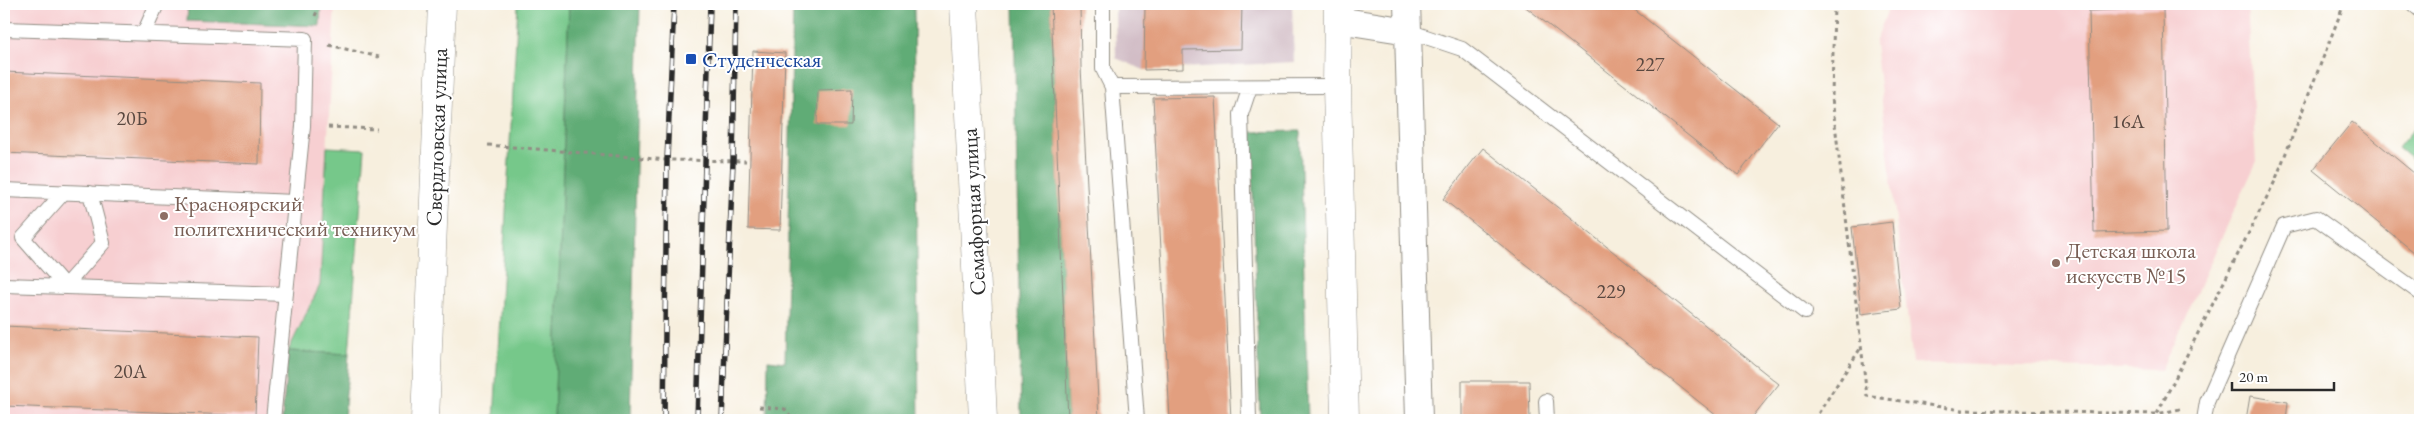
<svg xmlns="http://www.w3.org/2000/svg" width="2424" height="424" font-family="'EB Garamond',serif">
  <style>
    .built { fill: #f7cfd1 }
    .industrial { fill: #d2bdc6 }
    .green { fill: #76c88a; stroke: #507a5a }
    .forest { fill: #60ac76; stroke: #466c50 }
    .building { fill: #e29f7f }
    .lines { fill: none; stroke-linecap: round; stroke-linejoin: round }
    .service-casing { stroke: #918d84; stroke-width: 16 }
    .minor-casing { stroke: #918d84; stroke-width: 28 }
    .trunk-casing { stroke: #918d84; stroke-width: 29 }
    .path { stroke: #918d84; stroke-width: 3; stroke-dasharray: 4 4; stroke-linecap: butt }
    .service { stroke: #fff; stroke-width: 14 }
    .minor { stroke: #fff; stroke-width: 26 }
    .trunk { stroke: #fff; stroke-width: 28 }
    .rail-casing { stroke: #2b2b2b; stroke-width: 5.5 }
    .rail { stroke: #fff; stroke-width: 4; stroke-dasharray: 11; stroke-linecap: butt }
    .transit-dot { fill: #1a4fb4; stroke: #fff; stroke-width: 2 }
    .education-dot { fill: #8d6e63; stroke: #fff; stroke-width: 2 }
    .labels { text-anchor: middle; stroke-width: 4; stroke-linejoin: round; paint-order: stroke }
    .number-label { font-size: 20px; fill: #594840 }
    .transit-label { font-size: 22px; fill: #164399; stroke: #fff; text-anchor: start }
    .street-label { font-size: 22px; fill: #2b2b2b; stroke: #fff }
    .education-label { font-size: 22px; fill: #785e54; stroke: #fff; text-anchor: start }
  </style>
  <rect width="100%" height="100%" fill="#fff"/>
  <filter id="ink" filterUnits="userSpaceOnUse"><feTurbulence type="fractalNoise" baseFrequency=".02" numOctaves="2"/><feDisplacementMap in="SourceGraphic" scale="10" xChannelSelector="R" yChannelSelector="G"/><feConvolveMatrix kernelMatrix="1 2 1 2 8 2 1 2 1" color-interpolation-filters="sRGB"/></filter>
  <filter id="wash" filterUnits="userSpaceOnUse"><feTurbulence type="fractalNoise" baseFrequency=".0096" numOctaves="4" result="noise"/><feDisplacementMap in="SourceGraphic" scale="20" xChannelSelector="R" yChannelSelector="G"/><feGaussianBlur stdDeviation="1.12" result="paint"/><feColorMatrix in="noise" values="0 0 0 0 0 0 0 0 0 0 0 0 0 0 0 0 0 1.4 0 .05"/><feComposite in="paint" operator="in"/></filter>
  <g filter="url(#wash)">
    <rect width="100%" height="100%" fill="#f7efde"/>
    <!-- built -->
    <path class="built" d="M4 4H335L320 285 288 351 282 420H4Z
      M1890 4H2247L2256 163 2161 370 1913 363 1875 43Z"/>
    <!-- industrial -->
    <path class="industrial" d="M1115 4H1292L1294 62 1144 70 1116 58Z"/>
    <!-- green -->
    <path class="green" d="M518 4H569L554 420H494Z
      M2420 121V166L2398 148Z
      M327 147 365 149 349 354 288 351 320 285Z"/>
    <!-- forest -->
    <path class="forest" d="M188 4H321L320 26 187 21Z
      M569 4H640L630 420H554Z
      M793 4H914L919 420H767L768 360 785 362Z
      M1014 4H1051L1068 420H1021Z
      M1300 131 1308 420H1260L1251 132Z
      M288 351 349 354 344 420H282Z"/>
    <g id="blocks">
      <!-- building -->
      <path class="building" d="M1051 4H1080L1081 67 1099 420H1068Z
        M1145 4H1242L1241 49 1183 50V69L1144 70Z
        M1522 4H1627L1778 123 1738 175Z
        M2163 8 2167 231 2094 233 2089 11Z
        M753 51 785 53 780 230 748 229Z
        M4 72 260 83 259 164 4 153Z
        M852 89 851 125H817L818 90Z
        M1215 97 1231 420H1170L1153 98Z
        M2352 122 2420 178V257L2313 170Z
        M1483 148 1779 384 1750 420H1722L1443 199Z
        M1892 222 1901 309 1861 314 1852 227Z
        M4 326 258 337 255 416 4 406Z
        M1462 381H1529L1530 420H1462Z
        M2250 396 2288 402 2286 420H2246Z"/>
    </g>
  </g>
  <g filter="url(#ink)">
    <use href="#blocks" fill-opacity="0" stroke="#918d84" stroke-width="1"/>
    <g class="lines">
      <defs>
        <path id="service" d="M1103 4V69L1112 87
          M2413 4 2420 10
          M4 29 305 39 303 126 273 420
          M1408 31 1462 49 1805 312
          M144 33 157 4
          M4 190 295 202
          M64 192 90 193 103 243 65 286 23 238Z
          M4 285 286 294
          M1546 401 1547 420
          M1137 420 1112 87 1337 86
          M1249 420 1241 114 1250 87
          M2204 420 2207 402 2284 226 2316 218 2420 293"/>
        <path id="minor" d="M1407 4 1408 31
          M1338 20 1408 31 1419 420"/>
        <path id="trunk" d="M964 4 983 420
          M1338 4 1337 86 1345 420
          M425 420 442 4"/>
      </defs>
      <!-- service casing -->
      <use href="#service" class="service-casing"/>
      <!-- minor casing -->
      <use href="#minor" class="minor-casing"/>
      <!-- trunk casing -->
      <use href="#trunk" class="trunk-casing"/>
      <!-- path -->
      <path class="path" d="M1834 4 1832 98 1867 396 1962 410
        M186 10 193 4
        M315 16 320 4
        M329 45 379 57
        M328 127 377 129
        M488 145 667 160 746 161
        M759 407 785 409 792 420
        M2180 409 2157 414 2275 181 2344 4
        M1814 420 1860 349
        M1962 420V410L2157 414"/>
      <!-- service -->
      <use href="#service" class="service"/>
      <!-- minor -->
      <use href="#minor" class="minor"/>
      <!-- trunk -->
      <use href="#trunk" class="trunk"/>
      <defs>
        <path id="rail" d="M664 420 667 160 674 4
          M697 420 710 4
          M722 420 733 162 736 4"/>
      </defs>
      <!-- rail casing -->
      <use href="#rail" class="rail-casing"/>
      <!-- rail -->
      <use href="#rail" class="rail"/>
    </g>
  </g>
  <!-- markers -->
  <rect class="transit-dot" x="685" y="53" width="12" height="12" rx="2.5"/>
  <g class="education-dot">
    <circle cx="164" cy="216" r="5"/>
    <circle cx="2056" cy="263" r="5"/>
  </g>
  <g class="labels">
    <!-- number labels -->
    <g class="number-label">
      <text x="1650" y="71">227</text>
      <text x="132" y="125">20Б</text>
      <text x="2128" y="128">16А</text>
      <text x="1611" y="298">229</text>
      <text x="130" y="378">20А</text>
    </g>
    <!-- transit labels -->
    <g class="transit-label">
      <text x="702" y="67">Студенческая</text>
    </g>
    <!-- street labels -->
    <g class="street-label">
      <text transform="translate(436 137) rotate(-88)" y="8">Свердловская улица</text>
      <text transform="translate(973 212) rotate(-93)" y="8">Семафорная улица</text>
    </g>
    <!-- education labels -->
    <g class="education-label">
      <text x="174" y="211">Красноярский<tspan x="174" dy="25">политехнический техникум</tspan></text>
      <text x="2066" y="258">Детская школа<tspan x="2066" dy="25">искусств №15</tspan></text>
    </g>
  </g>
  <!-- margin -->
  <rect width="2424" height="424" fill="none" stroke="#fff" stroke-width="20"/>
  <!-- scale -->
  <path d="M2232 382v8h102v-8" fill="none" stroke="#2b2b2b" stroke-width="2.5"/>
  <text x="2239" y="382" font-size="15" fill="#2b2b2b" stroke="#ffffff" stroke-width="4" paint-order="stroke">20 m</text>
</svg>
